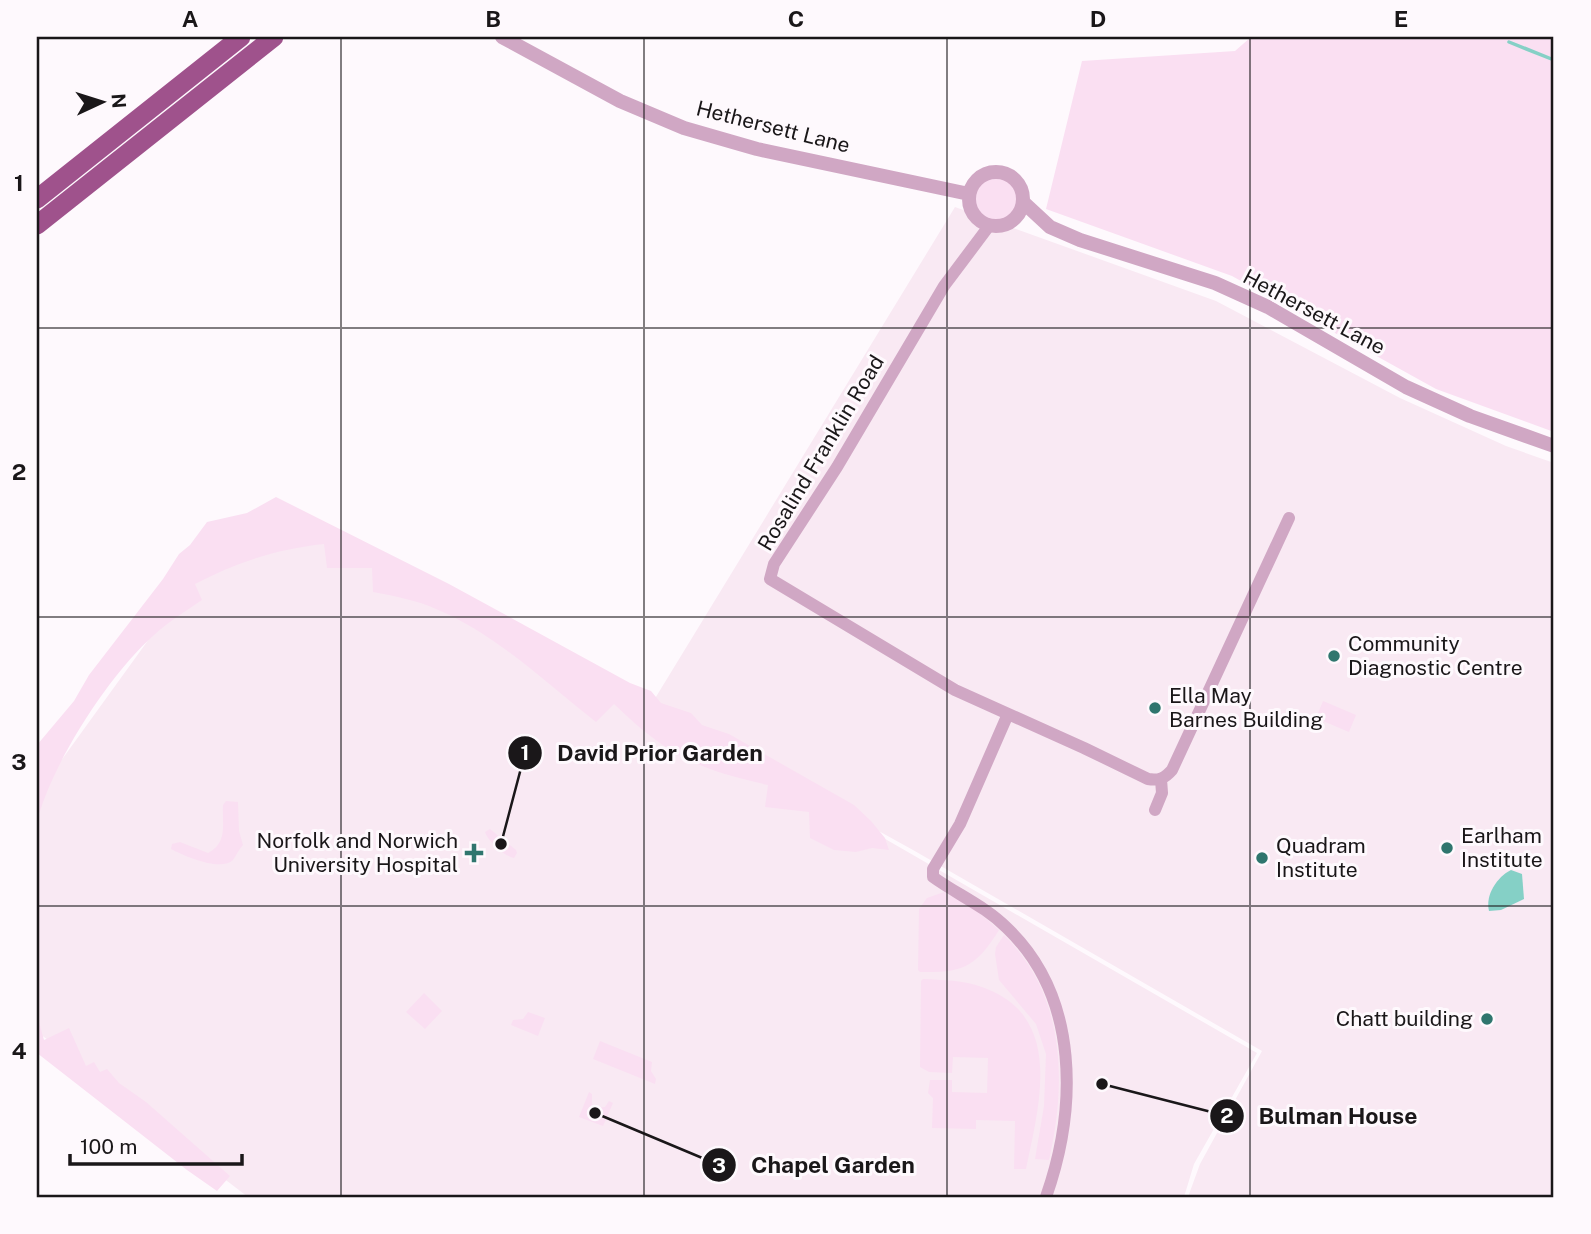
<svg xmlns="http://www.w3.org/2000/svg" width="1591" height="1234" font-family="'Public Sans',sans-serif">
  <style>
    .built { fill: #f9e9f3 }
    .green { fill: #fadff2 }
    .water { fill: #85d0c6 }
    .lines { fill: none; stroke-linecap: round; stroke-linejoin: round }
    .stream { stroke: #85d0c6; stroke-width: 3.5 }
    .minor { stroke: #d0a7c4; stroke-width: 12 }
    .tertiary { stroke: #d0a7c4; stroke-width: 14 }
    .trunk { stroke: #9f528c; stroke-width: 19 }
    .grid { fill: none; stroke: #1a1719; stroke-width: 2; stroke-opacity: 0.55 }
    .poi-dot { fill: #2f766e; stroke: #fef9fd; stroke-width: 2.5 }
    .labels { text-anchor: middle; stroke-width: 6; stroke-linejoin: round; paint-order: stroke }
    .street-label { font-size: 21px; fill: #1a1719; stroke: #fef9fd }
    .poi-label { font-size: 21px; fill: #1a1719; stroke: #fef9fd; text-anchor: start }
    .leader { fill: none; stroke: #1a1719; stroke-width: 2.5 }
    .callout-dot { fill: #1a1719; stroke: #fef9fd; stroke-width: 2.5 }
    .mark-label { font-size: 21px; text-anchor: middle; font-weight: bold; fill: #fff }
    .callout-label { font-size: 23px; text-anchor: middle; font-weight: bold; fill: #1a1719; stroke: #fef9fd; stroke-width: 6; stroke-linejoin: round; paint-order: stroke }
    .neatline { fill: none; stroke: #1a1719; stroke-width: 2.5 }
    .grid-label { font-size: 23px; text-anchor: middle; font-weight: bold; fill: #1a1719 }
  </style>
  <rect width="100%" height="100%" fill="#fef9fd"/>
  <!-- built -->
  <path class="built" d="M955 207 1216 301 1400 398 1506 446 1554 463V1197H1188L1200 1164 1262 1051 913 850 651 705Z
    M298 528 828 806 1257 1053 1194 1164 1184 1197H248L201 1161 128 1097 37 1032V794L209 556Z"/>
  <!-- green -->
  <path class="green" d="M1251 37H1554V432L1436 389 1232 276 1046 209 1082 61 1235 51Z
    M975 199a21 21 0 1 1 42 0a21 21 0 1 1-42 0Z
    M276 497 449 584 630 683 651 691 661 703 691 713 702 725 729 734 854 805 871 821 885 838 889 850 872 848 856 852 834 850 810 838 809 812 765 807 768 785C696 769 667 755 614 704L596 722C545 682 496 634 436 609 416 600 394 596 373 592L372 568H327L324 544C277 549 237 562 195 584L202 600C186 611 169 621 154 635 108 676 53 762 37 821V745L74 701 89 675 163 579 179 554 190 545 207 522 247 513Z
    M1323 701 1356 715 1349 732 1316 718Z
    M226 801 238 802 239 831 243 845C239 849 236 856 233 860 221 872 184 856 171 849L172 844 180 842 208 853C228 842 222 825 223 805Z
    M490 829 516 850 517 853 514 858C504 856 488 841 485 832Z
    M944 892 976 910 999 930C976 967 963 973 920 972L918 970 919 909 927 898Z
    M1004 935C1065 995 1067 1081 1049 1160L1035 1159 1044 1106 1046 1054 1036 1024 999 980 995 954 996 947Z
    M923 979C942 980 964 980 982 987 1065 1016 1039 1105 1026 1169H1014L1015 1121 976 1120V1129L932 1128 933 1098 928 1093 930 1080H952V1092L987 1093 988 1058 953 1057 952 1073 929 1072 920 1067 921 981Z
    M424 993 442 1011 425 1029 406 1012Z
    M528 1012 545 1018 538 1036 511 1025 513 1020 523 1019Z
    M37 1015 44 1040 69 1028 86 1066 94 1062 100 1072 107 1069 119 1083 146 1102 230 1176 217 1191 187 1170 37 1053Z
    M600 1041 652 1062 651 1071 656 1079 655 1084 593 1059Z
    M589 1092 592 1094V1104L596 1108 605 1107 609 1101 613 1103 603 1126 579 1117Z"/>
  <!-- water -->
  <path class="water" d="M1511 870 1522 874 1524 899 1501 910 1489 911C1485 895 1497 877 1511 870Z"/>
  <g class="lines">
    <!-- stream -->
    <path class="stream" d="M1509 42 1554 60"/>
    <!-- minor -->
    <path class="minor" d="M989 226 944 286 837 467 774 564 770 579 955 690 1084 748 1148 779C1159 781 1165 778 1172 770L1289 518
      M1008 714 960 824 933 869V877C958 895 985 906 1007 928 1080 998 1077 1109 1046 1197
      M1155 810 1162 793 1161 779"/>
    <!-- tertiary -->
    <path class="tertiary" d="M502 37 620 101 684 128 757 149 969 194
      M969 199a27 27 0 1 1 54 0a27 27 0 1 1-54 0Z
      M1023 202 1050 227 1080 240 1215 283 1268 307 1406 387 1470 416 1554 446"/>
    <!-- trunk -->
    <path class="trunk" d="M37 199 241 37
      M37 225 274 37"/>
  </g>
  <!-- grid -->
  <path class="grid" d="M341 37V1197M644 37V1197M947 37V1197M1250 37V1197M37 328H1554M37 617H1554M37 906H1554"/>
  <!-- markers -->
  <g class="poi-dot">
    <circle cx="1334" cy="656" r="7"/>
    <circle cx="1155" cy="708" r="7"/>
    <circle cx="1447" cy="848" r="7"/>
    <path d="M470.5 842.5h7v7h7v7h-7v7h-7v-7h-7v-7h7z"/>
    <circle cx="1262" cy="858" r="7"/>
    <circle cx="1487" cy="1019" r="7"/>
  </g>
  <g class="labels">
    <!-- street labels -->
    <g class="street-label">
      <text transform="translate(773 127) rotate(14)" y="7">Hethersett Lane</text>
      <text transform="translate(1314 312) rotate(28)" y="7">Hethersett Lane</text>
      <text transform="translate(821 453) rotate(-59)" y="7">Rosalind Franklin Road</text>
    </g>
    <!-- poi labels -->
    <g class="poi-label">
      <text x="1348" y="651">Community<tspan x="1348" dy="24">Diagnostic Centre</tspan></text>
      <text x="1169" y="703">Ella May<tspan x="1169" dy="24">Barnes Building</tspan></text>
      <text x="1461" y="843">Earlham<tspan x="1461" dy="24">Institute</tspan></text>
      <text x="458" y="848" text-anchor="end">Norfolk and Norwich<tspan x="458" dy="24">University Hospital</tspan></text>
      <text x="1276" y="853">Quadram<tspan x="1276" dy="24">Institute</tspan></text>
      <text x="1473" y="1026" text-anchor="end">Chatt building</text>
    </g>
  </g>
  <!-- callouts -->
  <path class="leader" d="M501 844L525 753M1102 1084L1227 1116M595 1113L719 1165"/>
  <g class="callout-dot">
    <circle cx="501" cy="844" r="7"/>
    <circle cx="1102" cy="1084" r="7"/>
    <circle cx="595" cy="1113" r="7"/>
    <circle cx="525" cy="753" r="18"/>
    <circle cx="1227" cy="1116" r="18"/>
    <circle cx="719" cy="1165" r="18"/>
  </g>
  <g class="mark-label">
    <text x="525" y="760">1</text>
    <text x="1227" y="1123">2</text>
    <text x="719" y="1173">3</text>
  </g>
  <g class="callout-label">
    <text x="660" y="761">David Prior Garden</text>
    <text x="1338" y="1124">Bulman House</text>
    <text x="833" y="1173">Chapel Garden</text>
  </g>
  <!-- border -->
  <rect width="1591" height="1234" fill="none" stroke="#fef9fd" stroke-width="77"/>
  <!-- north arrow -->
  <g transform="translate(102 102) rotate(86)" stroke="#fef9fd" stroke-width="5" paint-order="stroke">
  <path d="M0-5L12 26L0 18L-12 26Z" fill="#1a1719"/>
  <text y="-10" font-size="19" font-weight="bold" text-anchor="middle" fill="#1a1719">N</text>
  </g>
  <!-- scale -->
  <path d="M70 1154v10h172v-10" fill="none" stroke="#1a1719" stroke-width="3.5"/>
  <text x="80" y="1154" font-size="21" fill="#1a1719" stroke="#fef9fd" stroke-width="5" paint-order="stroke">100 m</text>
  <rect x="38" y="38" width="1514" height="1158" class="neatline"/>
  <g class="grid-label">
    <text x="190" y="27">A</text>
    <text x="493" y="27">B</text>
    <text x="796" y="27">C</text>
    <text x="1098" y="27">D</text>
    <text x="1401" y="27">E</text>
    <text x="19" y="191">1</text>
    <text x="19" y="480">2</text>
    <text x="19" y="770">3</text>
    <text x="19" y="1059">4</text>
  </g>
</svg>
